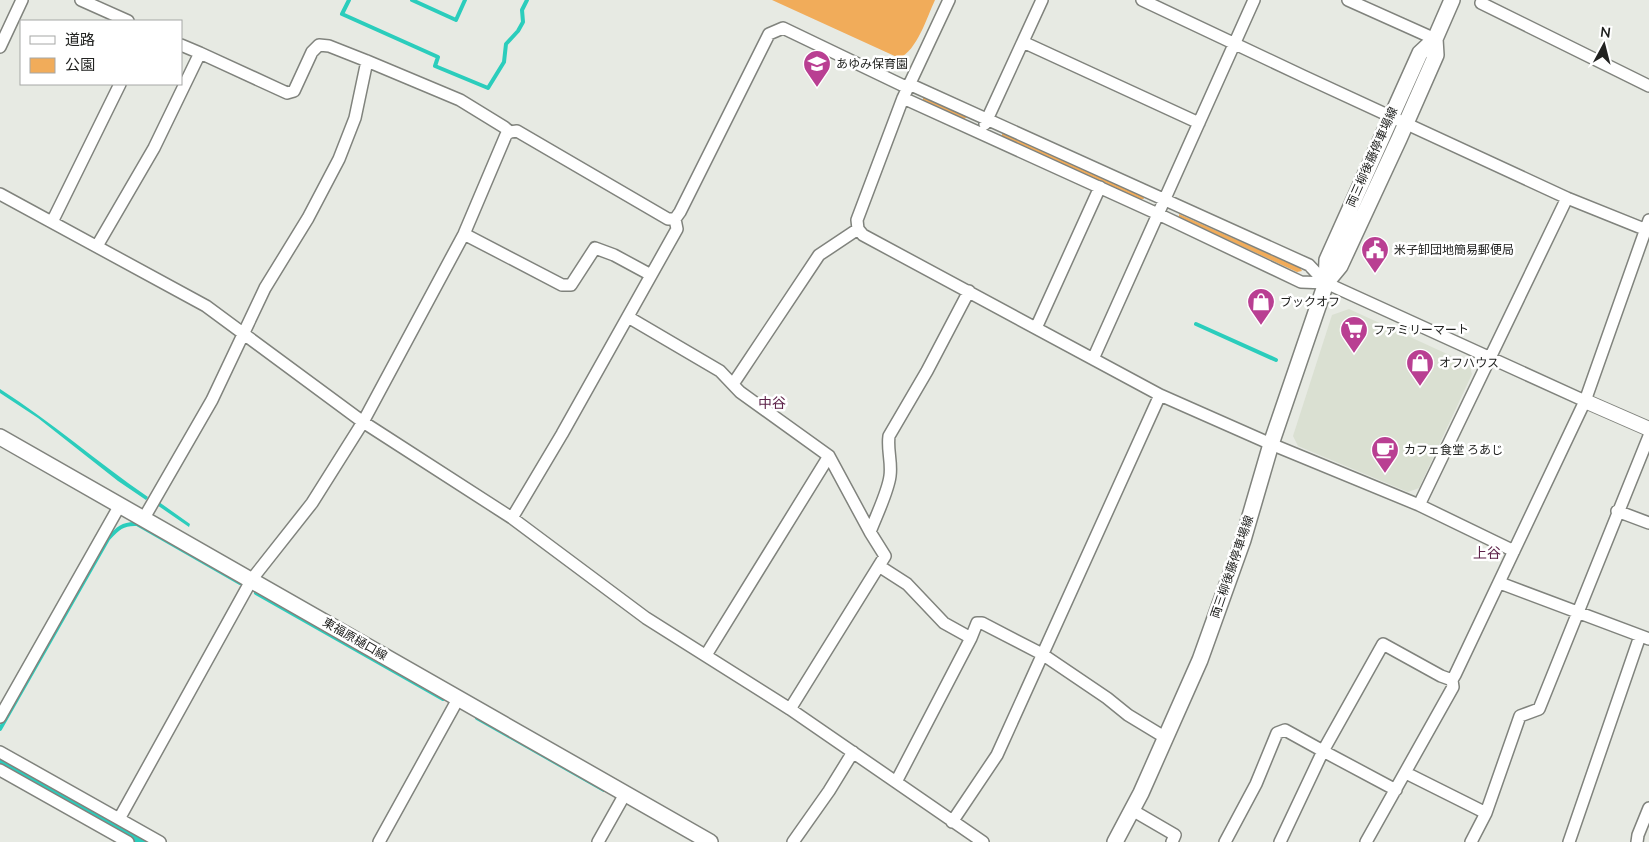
<svg xmlns="http://www.w3.org/2000/svg" width="1649" height="842" font-family="'Nunito Sans','Noto Sans JP',sans-serif">
  <style>
    .built { fill: #dae0d2 }
    .green { fill: #f1ac5a }
    .water { fill: #2bcdbc }
    .lines { fill: none; stroke-linecap: round; stroke-linejoin: round }
    .stream { stroke: #2bcdbc; stroke-width: 4 }
    .river { stroke: #2bcdbc; stroke-width: 22 }
    .minor-casing { stroke: #80837d; stroke-width: 14 }
    .tertiary-casing { stroke: #80837d; stroke-width: 16 }
    .secondary-casing { stroke: #80837d; stroke-width: 18 }
    .minor { stroke: #fff; stroke-width: 11 }
    .tertiary { stroke: #fff; stroke-width: 14 }
    .secondary { stroke: #fff; stroke-width: 15 }
    .labels { text-anchor: middle; stroke-width: 5; stroke-linejoin: round; paint-order: stroke }
    .poi-label { font-size: 12px; fill: #212220; stroke: #fff; text-anchor: start }
    .street-label { font-size: 12px; fill: #212220; stroke: #fff }
    .neighbourhood-label { font-size: 14px; fill: #5e234a; stroke: #fff }
  </style>
  <rect width="100%" height="100%" fill="#e7eae3"/>
  <!-- built -->
  <path class="built" d="M1349 309 1469 364 1472 374 1419 488 1408 492 1298 446 1293 436 1332 315Z"/>
  <!-- green -->
  <path class="green" d="M772 0H935C927 17 917 51 899 58Z
    M925 96 966 116 967 117 964 119 923 100V97Z
    M1004 133 1143 196 1144 199H1140L1002 136V134Z
    M1179 214 1300 268 1302 271 1297 272 1183 219 1179 217Z"/>
  <!-- water -->
  <path class="water" d="M0 389C52 422 97 462 148 497L146 500 118 481 38 418 0 393Z
    M159 502 190 524 189 527 157 505Z"/>
  <g class="lines">
    <!-- stream -->
    <path class="stream" d="M349 0 342 14 438 57 435 66 488 88 504 62 506 44 518 31 523 22 522 10 527 0
      M412 0 456 20 465 0
      M1196 324 1276 360
      M256 593 443 699
      M477 718 604 790
      M0 729 108 539C117 529 123 523 137 524L240 583"/>
    <!-- river -->
    <path class="river" d="M0 761 141 842"/>
    <defs>
      <path id="minor" d="M81 0 128 21
        M949 0 903 98 857 220 858 229 863 235 1160 395 1271 444 1419 505 1514 551
        M1142 0 1303 76 1567 198 1649 231
        M1348 0 1435 39
        M1481 3 1649 86
        M1023 42 1199 123
        M181 45 200 53
        M0 47 22 0
        M909 84 1309 265 1326 283
        M903 98 1158 214 1301 282 1326 283 1585 401
        M985 124 1042 0
        M0 194 206 306 363 422 512 518 646 618 790 709 983 842
        M52 222 120 84
        M464 234 562 285H571L595 248 614 255 651 275
        M97 246 154 148 200 53 287 93 294 91 312 52 319 45 329 46 367 61
        M628 317 720 371 740 392 829 456 870 532 885 556 790 709
        M1036 328 1100 187
        M1093 359 1254 0
        M733 384 819 255 858 229
        M1419 505 1567 198
        M1617 511 1649 523
        M144 518 212 400 265 288 308 218 339 159 355 118 367 61 460 100 504 127 510 132
        M512 518 562 434 677 229 675 219
        M870 532C876 516 888 492 890 476 892 462 887 450 889 436L927 371 969 291
        M879 566 907 584 944 623 971 638
        M1500 583 1649 639
        M706 655 829 456
        M0 717 120 505
        M0 752 160 842
        M0 770 128 842
        M1406 773 1486 813 1520 716 1539 709 1649 436
        M896 782 971 638 977 623H982L1042 654 1107 698 1128 715 1166 738
        M1132 810 1175 835 1172 842
        M119 819 252 579 312 503 363 422 464 234 506 135 510 132 517 131 668 219H675L680 212 769 34 783 28 908 88
        M952 822 997 755 1160 395
        M379 842 458 699
        M598 842 625 794
        M793 842 829 791 853 752
        M1225 842 1256 784 1277 733 1285 730 1323 751 1383 644 1441 676 1452 680 1455 675 1585 401 1649 220
        M1280 842 1323 751 1396 790
        M1366 842 1453 687 1452 680
        M1471 842 1486 813
        M1569 842 1640 636
        M1637 842 1638 835 1649 808"/>
      <path id="tertiary" d="M1585 401 1649 429"/>
      <path id="secondary" d="M1326 283 1340 266 1399 139 1436 55 1435 39
        M0 437C237 571 473 707 710 842
        M1115 842 1141 793 1200 660 1243 540 1271 444 1326 283 1327 260 1420 53 1435 39 1452 0"/>
    </defs>
    <!-- minor casing -->
    <use href="#minor" class="minor-casing"/>
    <!-- tertiary casing -->
    <use href="#tertiary" class="tertiary-casing"/>
    <!-- secondary casing -->
    <use href="#secondary" class="secondary-casing"/>
    <!-- minor -->
    <use href="#minor" class="minor"/>
    <!-- tertiary -->
    <use href="#tertiary" class="tertiary"/>
    <!-- secondary -->
    <use href="#secondary" class="secondary"/>
  </g>
  <!-- icons -->
  <defs>
    <symbol id="school-pin" viewBox="-11 -11 22 30"><path d="M0 17L-7.5 6A9.5 9.5 0 1 1 7.5 6Z" fill="#b93f92" stroke="#fff"/><path d="M0-5L7-2L0 1L-7-2ZM-4 1L0 2.5L4 1V4Q0 6-4 4Z" fill="#fff"/></symbol>
    <symbol id="civic-pin" viewBox="-11 -11 22 30"><path d="M0 17L-7.5 6A9.5 9.5 0 1 1 7.5 6Z" fill="#b93f92" stroke="#fff"/><path d="M-.6-6.5H3V-4.5H.6V-3L4-1V1h2V6H-6V1h2V-1L-.6-3ZM-1.2 2.5V6h2.4V2.5Z" fill="#fff"/></symbol>
    <symbol id="shop-pin" viewBox="-11 -11 22 30"><path d="M0 17L-7.5 6A9.5 9.5 0 1 1 7.5 6Z" fill="#b93f92" stroke="#fff"/><path d="M-5-2.5h2.3a2.7 3.5 0 0 1 5.4 0H5L5.5 6h-11ZM-1.5-2.5h3a1.5 2.3 0 0 0-3 0Z" fill="#fff"/></symbol>
    <symbol id="supermarket-pin" viewBox="-11 -11 22 30"><path d="M0 17L-7.5 6A9.5 9.5 0 1 1 7.5 6Z" fill="#b93f92" stroke="#fff"/><path d="M-6-5.5h2.5l.6 2H6L4.5 2H-2.5L-4.4-4H-6ZM-1.5 3.2a1.3 1.3 0 1 0 .1 0ZM3 3.2a1.3 1.3 0 1 0 .1 0Z" fill="#fff"/></symbol>
    <symbol id="cafe-pin" viewBox="-11 -11 22 30"><path d="M0 17L-7.5 6A9.5 9.5 0 1 1 7.5 6Z" fill="#b93f92" stroke="#fff"/><path d="M-5.5-4.5H6V0H3Q3 3.5 0 3.5H-2.5Q-5.5 3.5-5.5 0ZM3-3.2v2h1.7v-2ZM-6 4.5H4V6H-6Z" fill="#fff"/></symbol>
  </defs>
  <g fill-rule="evenodd">
    <use href="#school-pin" x="801" y="48" width="32" height="43"/>
    <use href="#civic-pin" x="1359" y="234" width="32" height="43"/>
    <use href="#shop-pin" x="1245" y="286" width="32" height="43"/>
    <use href="#supermarket-pin" x="1338" y="314" width="32" height="43"/>
    <use href="#shop-pin" x="1404" y="347" width="32" height="43"/>
    <use href="#cafe-pin" x="1369" y="434" width="32" height="43"/>
  </g>
  <g class="labels">
    <!-- poi labels -->
    <g class="poi-label">
      <text x="836" y="68">あゆみ保育園</text>
      <text x="1394" y="254">米子卸団地簡易郵便局</text>
      <text x="1280" y="306">ブックオフ</text>
      <text x="1373" y="334">ファミリーマート</text>
      <text x="1439" y="367">オフハウス</text>
      <text x="1404" y="454">カフェ食堂 ろあじ</text>
    </g>
    <!-- street labels -->
    <g class="street-label">
      <text transform="translate(1372 157) rotate(-66)" y="4">両三柳後藤停車場線</text>
      <text transform="translate(1232 567) rotate(-71)" y="4">両三柳後藤停車場線</text>
      <text transform="translate(355 639) rotate(30)" y="4">東福原樋口線</text>
    </g>
    <!-- neighbourhood labels -->
    <g class="neighbourhood-label">
      <text x="772" y="408">中谷</text>
      <text x="1487" y="558">上谷</text>
    </g>
  </g>
  <!-- legend -->
  <rect x="20" y="20" width="162" height="65" fill="#ffffff" stroke="#a6a7a6"/>
  <rect x="30" y="36" width="25" height="8" fill="#ffffff" stroke="#a6a7a6"/>
  <text x="65" y="45" font-size="15" fill="#212220">道路</text>
  <rect x="30" y="58" width="25" height="15" fill="#f1ac5a" stroke="#a6a7a6"/>
  <text x="65" y="70" font-size="15" fill="#212220">公園</text>
  <!-- north arrow -->
  <g transform="translate(1604 45) rotate(7)" stroke="#ffffff" stroke-width="4" paint-order="stroke">
  <path d="M0-4L9 19L0 12L-9 19Z" fill="#212220"/>
  <text y="-8" font-size="14" font-weight="bold" text-anchor="middle" fill="#212220">N</text>
  </g>
</svg>
